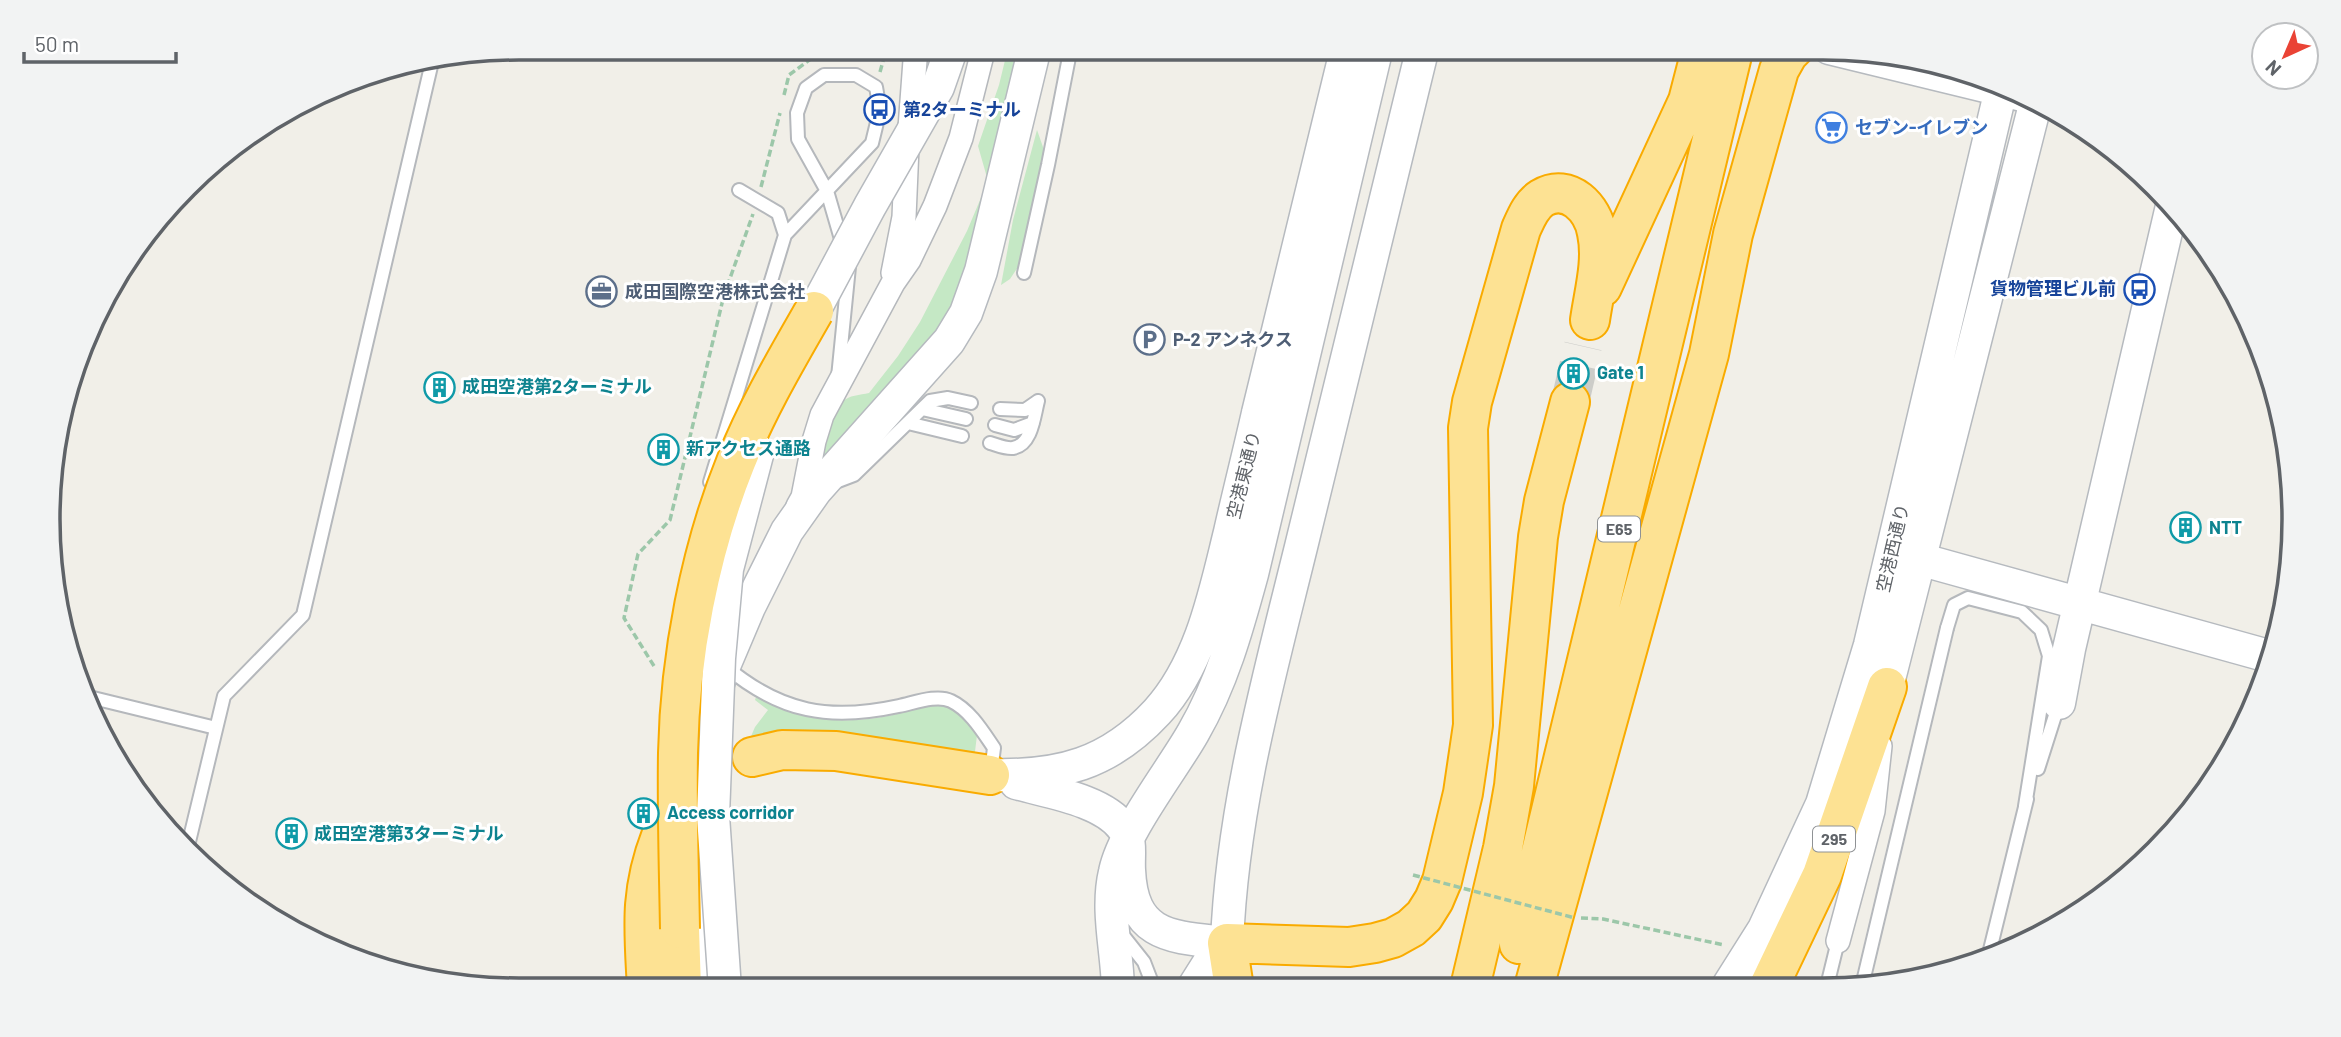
<svg xmlns="http://www.w3.org/2000/svg" width="2341" height="1037" font-family="Barlow,'Noto Sans JP',sans-serif">
  <style>
    .green { fill: #c5e8c5 }
    .lines { fill: none; stroke-linecap: round; stroke-linejoin: round }
    .highway-tunnel { stroke: #ccccc8; stroke-width: 38; stroke-dasharray: 38 19; stroke-linecap: butt }
    .lane-casing { stroke: #b5b8bc; stroke-width: 16 }
    .street-casing { stroke: #b5b8bc; stroke-width: 26 }
    .secondary-casing { stroke: #b6babf; stroke-width: 35 }
    .highway-casing { stroke: #f9ab00; stroke-width: 42 }
    .path { stroke: #9cc7a9; stroke-width: 3.5; stroke-dasharray: 7 3.5; stroke-linecap: butt }
    .lane { stroke: #fff; stroke-width: 12 }
    .street { stroke: #fff; stroke-width: 23 }
    .secondary { stroke: #fff; stroke-width: 32 }
    .highway { stroke: #fde293; stroke-width: 38 }
    .lane-bridge-casing { stroke: #b5b8bc; stroke-width: 16; stroke-linecap: butt }
    .street-bridge-casing { stroke: #b5b8bc; stroke-width: 26; stroke-linecap: butt }
    .secondary-bridge-casing { stroke: #b6babf; stroke-width: 35; stroke-linecap: butt }
    .highway-bridge-casing { stroke: #f9ab00; stroke-width: 42; stroke-linecap: butt }
    .path-bridge { stroke: #9cc7a9; stroke-width: 3.5; stroke-dasharray: 7 3.5; stroke-linecap: butt }
    .lane-bridge { stroke: #fff; stroke-width: 12 }
    .street-bridge { stroke: #fff; stroke-width: 23 }
    .secondary-bridge { stroke: #fff; stroke-width: 32 }
    .highway-bridge { stroke: #fde293; stroke-width: 38 }
    .labels { text-anchor: middle; stroke-width: 6; stroke-linejoin: round; paint-order: stroke }
    .shield { fill: #fff; stroke: #8f9295; stroke-width: 2 }
    .shield-label { font-size: 16px; font-weight: bold; fill: #5f6368 }
    .transit-label { font-size: 18px; font-weight: bold; fill: #164399; stroke: #fff; text-anchor: start }
    .shop-label { font-size: 18px; font-weight: bold; fill: #366cbe; stroke: #fff; text-anchor: start }
    .service-label { font-size: 18px; font-weight: bold; fill: #4e5e75; stroke: #fff; text-anchor: start }
    .culture-label { font-size: 18px; font-weight: bold; fill: #0d838f; stroke: #fff; text-anchor: start }
    .street-label { font-size: 18px; fill: #5f6368; stroke: #fff }
    .rim { fill: none; stroke: #5f6368; stroke-width: 3.5 }
  </style>
  <rect width="100%" height="100%" fill="#f1efe8"/>
  <!-- green -->
  <path class="green" d="M1008 48 1022 51 961 310 822 465C822 446 826 415 842 402 849 395 860 395 869 393L898 356 920 322 967 231 988 181 978 146 999 85Z
    M1037 130 1043 147 1044 166 1020 264 1010 279 1001 285 1013 220Z
    M757 694C790 720 847 725 887 716 904 713 928 702 945 706 957 709 970 726 977 735L974 760 749 741 755 727 768 710 755 700Z"/>
  <g class="lines">
    <!-- highway-tunnel -->
    <path class="highway-tunnel" d="M1570 402 1583 346"/>
    <defs>
      <path id="lane" d="M739 190 778 213 785 235
        M1024 273 1048 165 1071 47
        M838 377 849 267
        M922 409 966 419
        M1000 409 1025 410 1038 401
        M908 423 962 436
        M995 425 1014 430 1033 423
        M990 443C997 445 1006 449 1013 448 1032 445 1034 416 1038 401
        M710 482 785 235 872 143 880 110 876 87 856 75H824L806 88 797 113 798 139 827 191 843 246
        M833 483 854 475 930 401 948 398 971 403
        M1947 628 1954 605 1968 598 2022 612 2041 630 2049 656 2025 806
        M725 666C781 713 830 721 899 706 914 703 937 694 951 701 970 710 983 732 994 748L991 771
        M89 697 216 728
        M2038 769 2059 703
        M187 850 224 696 303 615 432 62
        M1121 933 1144 962 1154 988
        M1988 958 2027 799
        M1827 986 1838 941"/>
      <path id="street" d="M893 273 904 217 907 147
        M798 506 803 497 814 441 822 415 893 283 909 260 935 206 961 138 984 47
        M1838 941 1873 811 1880 746"/>
      <path id="secondary" d="M1829 48 2022 95
        M1901 554 2272 657
        M1887 687 2036 101
        M2059 703 2069 649 2172 206
        M990 775C1059 777 1109 764 1157 712 1201 664 1215 593 1230 532 1239 492 1249 453 1258 413 1288 291 1318 169 1347 47
        M1016 783C1048 792 1103 800 1123 828 1132 841 1128 855 1129 870 1132 938 1172 937 1227 943
        M696 810 697 771 705 722 724 666 749 607 787 531 816 490 949 341 966 313 981 271 1035 47
        M696 855 707 989
        M1728 986 1764 929 1822 804 1870 645 2002 85
        M1118 988C1117 949 1106 910 1115 872 1123 832 1172 770 1193 733 1222 683 1237 629 1252 574L1377 47
        M1193 988 1210 961 1227 943C1232 809 1269 677 1301 547 1342 381 1382 214 1423 47"/>
      <path id="highway" d="M1602 287 1688 101 1702 47
        M752 757 782 750 836 751 990 775
        M680 929 682 989
        M1227 943 1349 947 1375 943 1393 938 1411 928 1424 916 1434 900 1442 881 1463 793 1473 725 1468 428 1472 402 1521 229C1526 218 1531 205 1542 198 1569 182 1593 209 1597 233 1603 261 1594 292 1590 320
        M1227 943 1234 988
        M1519 944 1734 47
        M1769 986 1822 875 1887 687
        M1470 987 1503 848 1514 786 1538 537 1544 501 1570 402
        M1534 987 1709 354 1733 234 1779 70 1788 54 1795 47
        M647 989C644 930 639 893 661 836"/>
    </defs>
    <!-- lane casing -->
    <use href="#lane" class="lane-casing"/>
    <!-- street casing -->
    <use href="#street" class="street-casing"/>
    <!-- secondary casing -->
    <use href="#secondary" class="secondary-casing"/>
    <!-- highway casing -->
    <use href="#highway" class="highway-casing"/>
    <!-- path -->
    <path class="path" d="M880 72 887 47
      M784 95 789 75 827 47
      M761 187 780 113
      M654 666 624 618 638 554 670 520 724 295 753 214
      M1581 918 1603 919 1724 945"/>
    <!-- lane -->
    <use href="#lane" class="lane"/>
    <!-- street -->
    <use href="#street" class="street"/>
    <!-- secondary -->
    <use href="#secondary" class="secondary"/>
    <!-- highway -->
    <use href="#highway" class="highway"/>
    <defs>
      <path id="lane-bridge" d="M1862 986 1947 628"/>
      <path id="street-bridge" d="M910 128 916 47"/>
      <path id="secondary-bridge" d="M805 332 814 311 870 206 938 87 952 47
        M725 989 713 816 719 658 727 569 758 451"/>
      <path id="highway-bridge" d="M680 929C679 871 677 812 678 753 680 657 700 551 736 462 757 409 786 360 814 311"/>
    </defs>
    <!-- lane-bridge casing -->
    <use href="#lane-bridge" class="lane-bridge-casing"/>
    <!-- street-bridge casing -->
    <use href="#street-bridge" class="street-bridge-casing"/>
    <!-- secondary-bridge casing -->
    <use href="#secondary-bridge" class="secondary-bridge-casing"/>
    <!-- highway-bridge casing -->
    <use href="#highway-bridge" class="highway-bridge-casing"/>
    <!-- path-bridge -->
    <path class="path-bridge" d="M1413 875 1575 918"/>
    <!-- lane-bridge -->
    <use href="#lane-bridge" class="lane-bridge"/>
    <!-- street-bridge -->
    <use href="#street-bridge" class="street-bridge"/>
    <!-- secondary-bridge -->
    <use href="#secondary-bridge" class="secondary-bridge"/>
    <!-- highway-bridge -->
    <use href="#highway-bridge" class="highway-bridge"/>
  </g>
  <!-- icons -->
  <defs>
    <symbol id="bus-ring" viewBox="-11 -11 22 22"><circle r="9.5" fill="#fff" stroke="#1a4fb4" stroke-width="1.5"/><path d="M-5-6H5V4H4V6H2V4H-2V6H-4V4H-5ZM-3.5-4V0h7V-4ZM-3.5 1.2v1.5H-2V1.2ZM2 1.2v1.5H3.5V1.2Z" fill="#1a4fb4"/></symbol>
    <symbol id="supermarket-ring" viewBox="-11 -11 22 22"><circle r="9.5" fill="#fff" stroke="#3f7fe0" stroke-width="1.5"/><path d="M-6-5.5h2.5l.6 2H6L4.5 2H-2.5L-4.4-4H-6ZM-1.5 3.2a1.3 1.3 0 1 0 .1 0ZM3 3.2a1.3 1.3 0 1 0 .1 0Z" fill="#3f7fe0"/></symbol>
    <symbol id="office-ring" viewBox="-11 -11 22 22"><circle r="9.5" fill="#fff" stroke="#5c6f8a" stroke-width="1.5"/><path d="M-6-3h4V-5.5h4V-3h4V5H-6ZM-1-4.5V-3h2v-1.5ZM-6 0V1H6V0Z" fill="#5c6f8a"/></symbol>
    <symbol id="parking-ring" viewBox="-11 -11 22 22"><circle r="9.5" fill="#fff" stroke="#5c6f8a" stroke-width="1.5"/><path d="M-3.5-5.5H1a3.5 3.5 0 0 1 0 7H-1V5.5H-3.5ZM-1-3.4V-.6H.8a1.4 1.4 0 0 0 0-2.8Z" fill="#5c6f8a"/></symbol>
    <symbol id="building-ring" viewBox="-11 -11 22 22"><circle r="9.5" fill="#fff" stroke="#0f9aa8" stroke-width="1.5"/><path d="M-4-6H4V6H1V3H-1V6H-4ZM-2.5-4.3h1.7v1.8h-1.7ZM.8-4.3h1.7v1.8H.8ZM-2.5-1h1.7V.8h-1.7ZM.8-1h1.7V.8H.8Z" fill="#0f9aa8"/></symbol>
  </defs>
  <g fill-rule="evenodd">
    <use href="#bus-ring" x="862" y="92" width="35" height="35"/>
    <use href="#supermarket-ring" x="1814" y="110" width="35" height="35"/>
    <use href="#bus-ring" x="2122" y="272" width="35" height="35"/>
    <use href="#office-ring" x="584" y="274" width="35" height="35"/>
    <use href="#parking-ring" x="1132" y="322" width="35" height="35"/>
    <use href="#building-ring" x="1556" y="356" width="35" height="35"/>
    <use href="#building-ring" x="422" y="370" width="35" height="35"/>
    <use href="#building-ring" x="646" y="432" width="35" height="35"/>
    <use href="#building-ring" x="2168" y="510" width="35" height="35"/>
    <use href="#building-ring" x="626" y="796" width="35" height="35"/>
    <use href="#building-ring" x="274" y="816" width="35" height="35"/>
  </g>
  <g class="labels">
    <!-- shield labels -->
    <g class="shield">
      <rect x="1598" y="516.5" width="42" height="25" rx="5"/>
      <rect x="1813" y="826.5" width="42" height="25" rx="5"/>
    </g>
    <g class="shield-label">
      <text x="1619" y="535">E65</text>
      <text x="1834" y="845">295</text>
    </g>
    <!-- transit labels -->
    <g class="transit-label">
      <text x="903" y="116">第2ターミナル</text>
      <text x="2116" y="295" text-anchor="end">貨物管理ビル前</text>
    </g>
    <!-- shop labels -->
    <g class="shop-label">
      <text x="1855" y="134">セブン-イレブン</text>
    </g>
    <!-- service labels -->
    <g class="service-label">
      <text x="625" y="298">成田国際空港株式会社</text>
      <text x="1173" y="346">P-2 アンネクス</text>
    </g>
    <!-- culture labels -->
    <g class="culture-label">
      <text x="1597" y="379">Gate 1</text>
      <text x="462" y="393">成田空港第2ターミナル</text>
      <text x="686" y="455">新アクセス通路</text>
      <text x="2209" y="534">NTT</text>
      <text x="667" y="819">Access corridor</text>
      <text x="314" y="840">成田空港第3ターミナル</text>
    </g>
    <!-- street labels -->
    <g class="street-label">
      <text transform="translate(1244 475) rotate(-76)" y="6">空港東通り</text>
      <text transform="translate(1893 548) rotate(-77)" y="6">空港西通り</text>
    </g>
  </g>
  <!-- crop -->
  <path d="M0 0H2341V1037H0ZM519 60H1823A459 459 0 0 1 2282 519V519A459 459 0 0 1 1823 978H519A459 459 0 0 1 60 519V519A459 459 0 0 1 519 60Z" fill="#f2f3f3" fill-rule="evenodd"/>
  <path class="rim" d="M519 60H1823A459 459 0 0 1 2282 519V519A459 459 0 0 1 1823 978H519A459 459 0 0 1 60 519V519A459 459 0 0 1 519 60Z"/>
  <!-- north arrow -->
  <g transform="translate(2285 56) rotate(224)"><circle r="33" fill="#ffffff" stroke="#bfc1c3" stroke-width="2"/>
  <path d="M0-5L12 26L0 18L-12 26Z" fill="#ea4335"/>
  <text y="-10" font-size="19" font-weight="bold" text-anchor="middle" fill="#5f6368">N</text>
  </g>
  <!-- scale -->
  <path d="M24 52v10h152v-10" fill="none" stroke="#5f6368" stroke-width="3.5"/>
  <text x="35" y="52" font-size="21" fill="#5f6368" stroke="#ffffff" stroke-width="5" paint-order="stroke">50 m</text>
</svg>
